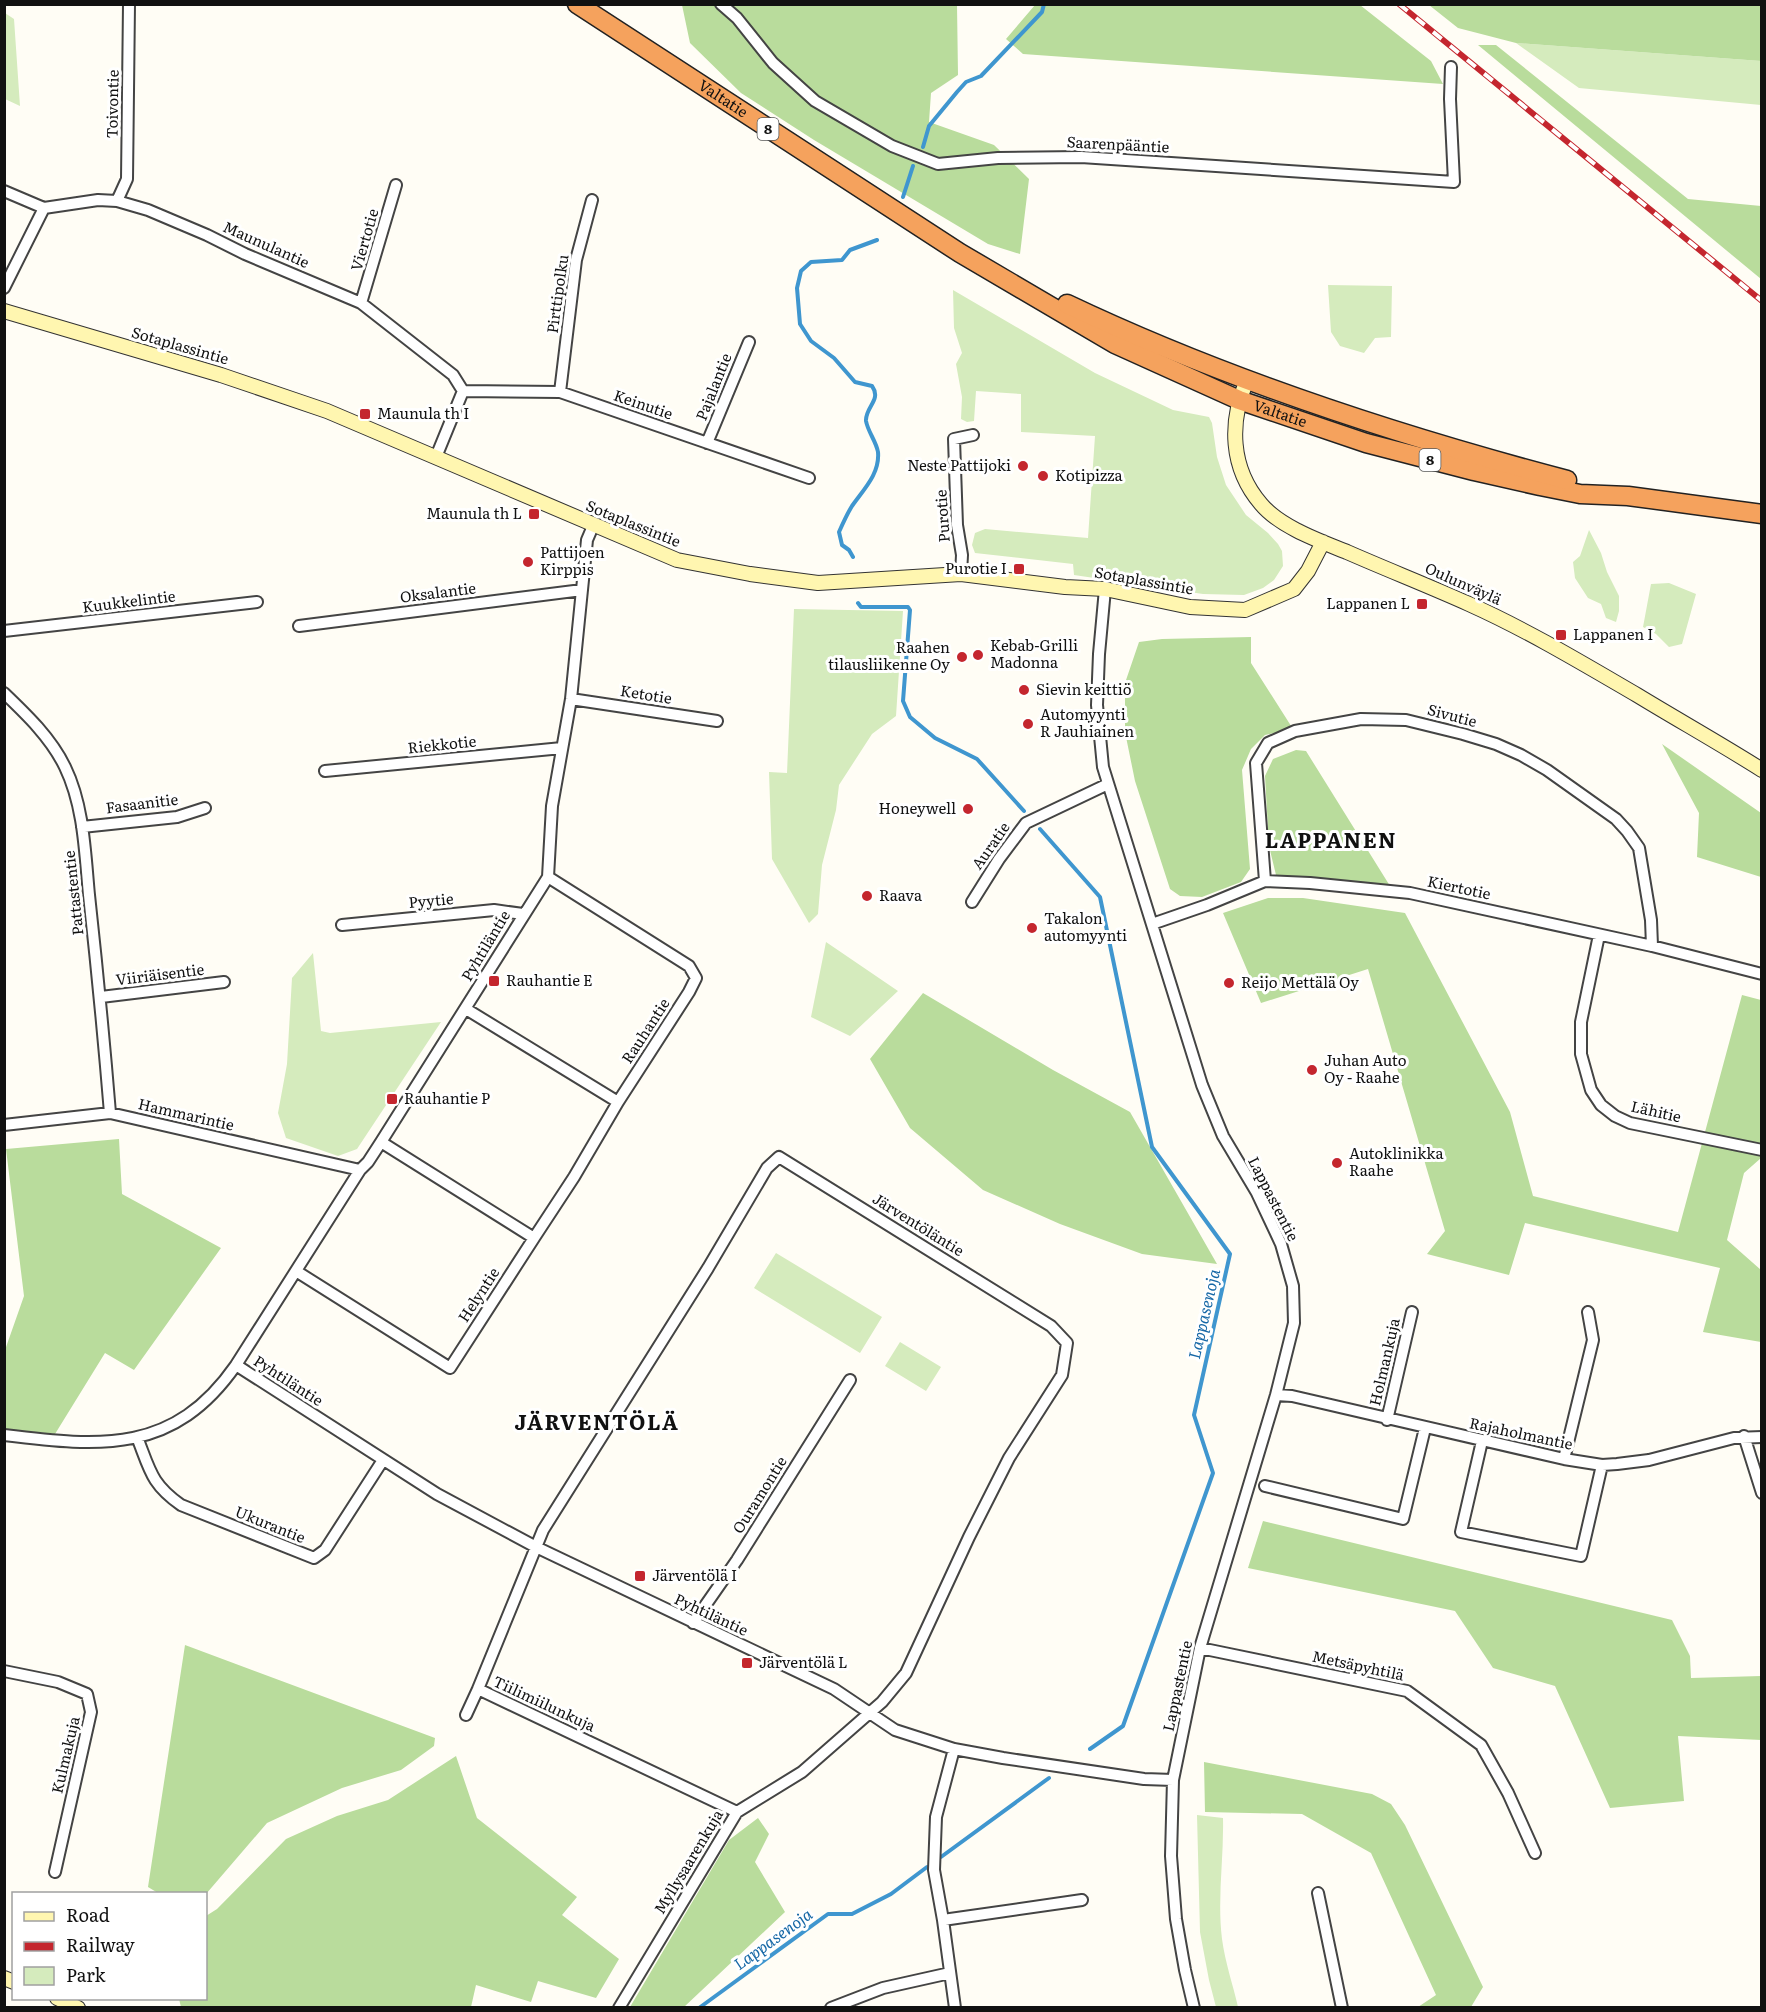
<svg xmlns="http://www.w3.org/2000/svg" width="1766" height="2012" font-family="Literata,serif">
  <style>
    .green { fill: #d5ebbd }
    .forest { fill: #b9dc9c }
    .lines { fill: none; stroke-linecap: round; stroke-linejoin: round }
    .stream { stroke: #3f96cf; stroke-width: 4 }
    .street-casing { stroke: #444; stroke-width: 14 }
    .secondary-casing { stroke: #333; stroke-width: 16 }
    .highway-casing { stroke: #222; stroke-width: 21 }
    .street { stroke: #fff; stroke-width: 10 }
    .secondary { stroke: #fff6b0; stroke-width: 14 }
    .highway { stroke: #f5a25d; stroke-width: 18 }
    .rail-casing { stroke: #c4262e; stroke-width: 6 }
    .rail { stroke: #fff; stroke-width: 4; stroke-dasharray: 11; stroke-linecap: butt }
    .poi-dot { fill: #c4262e; stroke: #fff; stroke-width: 2 }
    .labels { text-anchor: middle; stroke-width: 6; stroke-linejoin: round; paint-order: stroke }
    .shield { fill: #fff; stroke: #585858; stroke-width: 1.5 }
    .shield-label { font-size: 14px; font-weight: bold; fill: #111 }
    .street-label { font-size: 15px; fill: #111; stroke: #fff }
    .poi-label { font-size: 15px; fill: #111; stroke: #fff; text-anchor: start }
    .water-label { font-size: 16px; font-style: italic; fill: #1768a6; stroke: #fff }
    .district-label { font-size: 21px; font-weight: bold; letter-spacing: 1.5px; fill: #111; stroke: #fff }
  </style>
  <rect width="100%" height="100%" fill="#fffdf5"/>
  <!-- green -->
  <path class="green" d="M5 13 14 19 20 106 5 99Z
    M1516 43 1761 61V105L1579 88Z
    M1328 285 1392 286 1391 337 1375 338 1364 353 1340 346 1331 332Z
    M953 290 1095 373 1173 410 1209 417 1212 423 1217 457 1226 485 1246 515 1268 533 1278 544 1282 551 1283 566 1274 580 1263 588 1244 595 1203 594 1074 575 1073 564 975 553 972 545 975 533 985 529 1088 538 1095 436 1021 432V394L976 391 974 421 967 422 961 419 962 397 956 364 962 353 954 328Z
    M1589 530 1601 553 1607 572 1619 596V611L1616 622 1606 618 1601 604 1588 598 1575 578 1573 562 1580 556Z
    M1669 583 1696 594 1682 644 1669 647 1656 634 1643 627 1651 584Z
    M794 609 903 611 896 716 872 734 839 785 836 810 822 865 818 914 809 923 772 859 769 772 787 773Z
    M826 942 898 991 850 1036 811 1017Z
    M313 953 321 1031 330 1033 441 1022 357 1149 338 1156 286 1138 278 1113 287 1064 292 978Z
    M776 1253 882 1317 860 1353 754 1288Z
    M900 1342 941 1367 926 1391 885 1366Z
    M1197 1815 1223 1818C1224 1858 1217 1899 1222 1939 1225 1962 1233 1985 1238 2007H1216L1209 1980 1200 1932Z"/>
  <!-- forest -->
  <path class="forest" d="M682 5H957L958 75 931 93 929 122 994 145 1029 179 1020 254 988 244 814 140 741 93 690 43Z
    M1035 5H1360L1431 61 1443 84 1023 54 1006 39Z
    M1429 5H1761V61L1516 43 1458 28Z
    M1478 45H1496L1688 199 1761 206V279Z
    M1251 637V663L1293 729 1265 735 1251 749 1242 770 1250 869 1241 882 1202 897 1180 896 1170 889 1135 781 1125 732V683L1139 642 1162 639Z
    M1662 744 1761 813V877L1697 857 1699 813Z
    M1296 750 1306 751 1390 886 1276 875 1269 846 1265 776 1273 759Z
    M1268 898H1303L1405 913 1510 1112 1533 1196 1678 1232 1742 995 1761 1000V1158L1744 1173 1727 1240 1761 1270V1342L1703 1332 1720 1268 1525 1223 1509 1275 1427 1254 1445 1231 1368 969 1261 1003 1223 913Z
    M923 993 1053 1070 1130 1112 1217 1264 1142 1254 1060 1224 983 1190 910 1128 870 1059Z
    M119 1139 122 1194 221 1248 134 1370 105 1353 55 1434 5 1429V1350L24 1296 6 1149Z
    M1263 1521 1672 1620 1690 1656 1691 1678 1761 1676V1740L1678 1736 1684 1801 1610 1808 1555 1686 1493 1668 1455 1611 1248 1568Z
    M185 1645 435 1738 434 1746 401 1770 342 1788 267 1823 206 1894 158 1893 148 1887Z
    M456 1756 477 1818 577 1897 562 1915 619 1959 596 1998 538 1981 531 2002 476 1985 471 2007H181L179 1999 206 1998V1916L217 1909 286 1839 337 1816 388 1800Z
    M1204 1762 1372 1794 1391 1804 1405 1825 1483 1987 1471 2007H1418L1436 1995 1371 1853 1302 1814 1205 1812Z
    M758 1818 769 1834 755 1862 785 1912 684 2007H630L729 1840Z"/>
  <g class="lines">
    <!-- stream -->
    <path class="stream" d="M923 147 929 126 957 92 966 82 981 76 1042 12 1044 4
      M903 197 913 166
      M853 557 849 550 842 545 839 532C843 523 847 514 852 506 863 490 880 474 878 452 876 441 868 432 866 421 865 407 882 400 872 386L855 382 834 358 811 341 800 324 797 288 801 271 811 262 842 260 850 250 877 240
      M858 603 861 607H908L910 610 903 701 910 717 935 738 977 759 1024 811
      M1040 829 1100 897 1152 1147 1230 1254 1194 1415 1213 1473 1123 1726 1090 1749
      M941 1857 1049 1778
      M699 2008 828 1914H852L891 1894 927 1867"/>
    <defs>
      <path id="street" d="M721 4 737 18 773 63 815 101 892 146 938 164 998 158 1081 157 1454 182 1450 99 1451 67
        M4 191 44 208
        M117 201 127 179 129 4
        M4 288 44 208 98 200 117 201 148 210 207 235 245 254 361 303 453 375 463 391 436 457
        M361 303 396 185
        M463 391 560 392 809 478
        M560 392 576 260 592 200
        M707 443 749 342
        M593 526 587 540 571 699 552 806 548 877 381 1142 368 1162 360 1170 236 1365 437 1494 536 1547 834 1689 895 1730 954 1749 1003 1758 1144 1779 1173 1780
        M961 574 962 555 957 525 954 439 973 435
        M1105 589 1099 654 1097 705 1103 767 1202 1085 1223 1136 1257 1193 1281 1244 1293 1286 1294 1323 1276 1395 1200 1648 1173 1780 1171 1856 1176 1919 1185 1970 1194 2008
        M299 626 582 590
        M4 631 257 602
        M4 693C27 715 51 738 65 767 84 806 85 853 89 895 97 968 104 1040 110 1113
        M571 699 717 721
        M325 771 562 748
        M82 827 177 817 205 808
        M1265 881 1256 763 1268 743 1295 731 1361 719 1406 720 1463 734 1496 744 1521 755 1547 770 1616 819 1627 831 1639 848 1651 920 1652 946
        M972 902 999 859 1026 823 1108 784
        M1152 924 1207 905 1265 881 1310 883 1410 893 1652 946 1762 974
        M342 925 494 910 523 914
        M1599 935 1581 1022V1054L1591 1090 1601 1105 1615 1116 1630 1123 1762 1150
        M101 997 224 982
        M466 1009 618 1102 689 992 696 978 689 966 548 877
        M4 1125 110 1113 360 1170
        M534 1238 574 1177 618 1102
        M296 1271 450 1368 534 1238 381 1142
        M1276 1395 1292 1396 1564 1459 1602 1465 1617 1464 1649 1460 1734 1438 1762 1437
        M1387 1420 1412 1312
        M4 1435C102 1447 174 1454 236 1365
        M1744 1436 1762 1493
        M137 1437C150 1470 151 1484 181 1505L314 1558 325 1550 383 1460
        M1482 1441 1461 1532 1581 1556 1602 1465
        M1564 1459 1593 1340 1588 1312
        M1265 1486 1403 1519 1425 1428
        M693 1623 737 1560 850 1380
        M1200 1648 1407 1691 1481 1745 1508 1793 1535 1853
        M4 1671 58 1682 87 1694 91 1712 55 1872
        M466 1715 478 1689
        M954 1749 936 1817 934 1870 943 1920 955 2008
        M1318 1893 1342 2008
        M943 1920 1082 1900
        M619 2008 737 1812 802 1772 882 1702 906 1673 969 1537 1009 1458 1062 1375 1067 1343 1051 1326 779 1157 767 1168 708 1268 543 1530 478 1689 737 1812
        M831 2008 883 1988 950 1973"/>
      <path id="secondary" d="M4 311 221 375 327 411 677 560 750 574 818 583 961 574 1065 587 1105 589 1190 607 1245 610 1294 589 1308 571 1323 542
        M1247 380C1229 422 1230 468 1261 504 1280 527 1320 541 1347 552 1388 570 1429 586 1469 604 1527 630 1582 663 1637 695 1678 720 1721 744 1762 770
        M4 1978 14 1982
        M57 1998 78 2008"/>
      <g id="highway">
        <path id="s1" d="M577 4 960 253 1115 344 1239 400 1366 443 1474 471 1540 486 1580 494 1628 496 1762 514"/>
        <path d="M1067 304C1227 380 1396 435 1567 480"/>
      </g>
    </defs>
    <!-- street casing -->
    <use href="#street" class="street-casing"/>
    <!-- secondary casing -->
    <use href="#secondary" class="secondary-casing"/>
    <!-- highway casing -->
    <use href="#highway" class="highway-casing"/>
    <!-- street -->
    <use href="#street" class="street"/>
    <!-- secondary -->
    <use href="#secondary" class="secondary"/>
    <!-- highway -->
    <use href="#highway" class="highway"/>
    <defs>
      <path id="rail" d="M1399 4 1762 301"/>
    </defs>
    <!-- rail casing -->
    <use href="#rail" class="rail-casing"/>
    <!-- rail -->
    <use href="#rail" class="rail"/>
  </g>
  <!-- markers -->
  <g class="poi-dot">
    <rect x="359" y="408" width="12" height="12" rx="3"/>
    <circle cx="1023" cy="466" r="6"/>
    <circle cx="1043" cy="476" r="6"/>
    <rect x="528" y="508" width="12" height="12" rx="3"/>
    <circle cx="528" cy="562" r="6"/>
    <rect x="1013" y="563" width="12" height="12" rx="3"/>
    <rect x="1416" y="598" width="12" height="12" rx="3"/>
    <rect x="1555" y="629" width="12" height="12" rx="3"/>
    <circle cx="978" cy="655" r="6"/>
    <circle cx="962" cy="657" r="6"/>
    <circle cx="1024" cy="690" r="6"/>
    <circle cx="1028" cy="724" r="6"/>
    <circle cx="968" cy="809" r="6"/>
    <circle cx="867" cy="896" r="6"/>
    <circle cx="1032" cy="928" r="6"/>
    <rect x="488" y="975" width="12" height="12" rx="3"/>
    <circle cx="1229" cy="983" r="6"/>
    <circle cx="1312" cy="1070" r="6"/>
    <rect x="386" y="1093" width="12" height="12" rx="3"/>
    <circle cx="1337" cy="1163" r="6"/>
    <rect x="634" y="1570" width="12" height="12" rx="3"/>
    <rect x="741" y="1657" width="12" height="12" rx="3"/>
  </g>
  <g class="labels">
    <!-- shield labels -->
    <g class="shield">
      <rect x="757.5" y="118" width="21" height="22" rx="4.5"/>
      <rect x="1419.5" y="449" width="21" height="22" rx="4.5"/>
    </g>
    <g class="shield-label">
      <text x="768" y="134">8</text>
      <text x="1430" y="465">8</text>
    </g>
    <!-- street labels -->
    <g class="street-label">
      <text dy="5" stroke="none"><textPath href="#s1" startOffset="174">Valtatie</textPath></text>
      <text transform="translate(113 104) rotate(-89)" y="5">Toivontie</text>
      <text transform="translate(1118 145) rotate(3)" y="5">Saarenpääntie</text>
      <text transform="translate(365 240) rotate(-74)" y="5">Viertotie</text>
      <text transform="translate(266 245) rotate(24)" y="5">Maunulantie</text>
      <text transform="translate(558 294) rotate(-82)" y="5">Pirttipolku</text>
      <text transform="translate(180 346) rotate(16)" y="5">Sotaplassintie</text>
      <text transform="translate(714 387) rotate(-68)" y="5">Pajalantie</text>
      <text transform="translate(643 405) rotate(19)" y="5">Keinutie</text>
      <text dy="5" stroke="none"><textPath href="#s1" startOffset="816">Valtatie</textPath></text>
      <text transform="translate(943 516) rotate(-94)" y="5">Purotie</text>
      <text transform="translate(633 524) rotate(22)" y="5">Sotaplassintie</text>
      <text transform="translate(1144 581) rotate(10)" y="5">Sotaplassintie</text>
      <text transform="translate(1463 584) rotate(24)" y="5">Oulunväylä</text>
      <text transform="translate(438 593) rotate(-7)" y="5">Oksalantie</text>
      <text transform="translate(129 602) rotate(-7)" y="5">Kuukkelintie</text>
      <text transform="translate(646 695) rotate(9)" y="5">Ketotie</text>
      <text transform="translate(1452 716) rotate(15)" y="5">Sivutie</text>
      <text transform="translate(442 745) rotate(-6)" y="5">Riekkotie</text>
      <text transform="translate(142 804) rotate(-7)" y="5">Fasaanitie</text>
      <text transform="translate(991 846) rotate(-55)" y="5">Auratie</text>
      <text transform="translate(1459 888) rotate(12)" y="5">Kiertotie</text>
      <text transform="translate(74 893) rotate(-96)" y="5">Pattastentie</text>
      <text transform="translate(431 901) rotate(-5)" y="5">Pyytie</text>
      <text transform="translate(486 946) rotate(-59)" y="5">Pyhtiläntie</text>
      <text transform="translate(160 975) rotate(-7)" y="5">Viiriäisentie</text>
      <text transform="translate(646 1031) rotate(-57)" y="5">Rauhantie</text>
      <text transform="translate(1656 1112) rotate(13)" y="5">Lähitie</text>
      <text transform="translate(186 1115) rotate(13)" y="5">Hammarintie</text>
      <text transform="translate(1273 1199) rotate(63)" y="5">Lappastentie</text>
      <text transform="translate(918 1225) rotate(32)" y="5">Järventöläntie</text>
      <text transform="translate(479 1295) rotate(-57)" y="5">Helyntie</text>
      <text transform="translate(1385 1362) rotate(-77)" y="5">Holmankuja</text>
      <text transform="translate(288 1381) rotate(33)" y="5">Pyhtiläntie</text>
      <text transform="translate(1521 1434) rotate(12)" y="5">Rajaholmantie</text>
      <text transform="translate(760 1495) rotate(-58)" y="5">Ouramontie</text>
      <text transform="translate(270 1525) rotate(22)" y="5">Ukurantie</text>
      <text transform="translate(711 1615) rotate(25)" y="5">Pyhtiläntie</text>
      <text transform="translate(1358 1666) rotate(12)" y="5">Metsäpyhtilä</text>
      <text transform="translate(1178 1686) rotate(-78)" y="5">Lappastentie</text>
      <text transform="translate(544 1704) rotate(25)" y="5">Tiilimiilunkuja</text>
      <text transform="translate(66 1755) rotate(-77)" y="5">Kulmakuja</text>
      <text transform="translate(689 1862) rotate(-59)" y="5">Myllysaarenkuja</text>
    </g>
    <!-- poi labels -->
    <g class="poi-label">
      <text x="377" y="419">Maunula th I</text>
      <text x="1011" y="471" text-anchor="end">Neste Pattijoki</text>
      <text x="1055" y="481">Kotipizza</text>
      <text x="522" y="519" text-anchor="end">Maunula th L</text>
      <text x="540" y="558">Pattijoen<tspan x="540" dy="17">Kirppis</tspan></text>
      <text x="1007" y="574" text-anchor="end">Purotie I</text>
      <text x="1410" y="609" text-anchor="end">Lappanen L</text>
      <text x="1573" y="640">Lappanen I</text>
      <text x="990" y="651">Kebab-Grilli<tspan x="990" dy="17">Madonna</tspan></text>
      <text x="950" y="653" text-anchor="end">Raahen<tspan x="950" dy="17">tilausliikenne Oy</tspan></text>
      <text x="1036" y="695">Sievin keittiö</text>
      <text x="1040" y="720">Automyynti<tspan x="1040" dy="17">R Jauhiainen</tspan></text>
      <text x="956" y="814" text-anchor="end">Honeywell</text>
      <text x="879" y="901">Raava</text>
      <text x="1044" y="924">Takalon<tspan x="1044" dy="17">automyynti</tspan></text>
      <text x="506" y="986">Rauhantie E</text>
      <text x="1241" y="988">Reijo Mettälä Oy</text>
      <text x="1324" y="1066">Juhan Auto<tspan x="1324" dy="17">Oy - Raahe</tspan></text>
      <text x="404" y="1104">Rauhantie P</text>
      <text x="1349" y="1159">Autoklinikka<tspan x="1349" dy="17">Raahe</tspan></text>
      <text x="652" y="1581">Järventölä I</text>
      <text x="759" y="1668">Järventölä L</text>
    </g>
    <!-- water labels -->
    <g class="water-label">
      <text transform="translate(1204 1314) rotate(-77)" y="6">Lappasenoja</text>
      <text transform="translate(773 1939) rotate(-36)" y="6">Lappasenoja</text>
    </g>
    <!-- district labels -->
    <g class="district-label">
      <text x="1331" y="848">LAPPANEN</text>
      <text x="597" y="1430">JÄRVENTÖLÄ</text>
    </g>
  </g>
  <!-- border -->
  <rect width="1766" height="2012" fill="none" stroke="#111111" stroke-width="12"/>
  <!-- legend -->
  <rect x="12" y="1892" width="195" height="108" fill="#ffffff" stroke="#a0a0a0" stroke-width="1.5"/>
  <rect x="24" y="1912" width="30" height="9" fill="#fff6b0" stroke="#a0a0a0" stroke-width="1.5"/>
  <text x="66" y="1922" font-size="18" fill="#111111">Road</text>
  <rect x="24" y="1942" width="30" height="9" fill="#c4262e" stroke="#a0a0a0" stroke-width="1.5"/>
  <text x="66" y="1952" font-size="18" fill="#111111">Railway</text>
  <rect x="24" y="1967" width="30" height="18" fill="#d5ebbd" stroke="#a0a0a0" stroke-width="1.5"/>
  <text x="66" y="1982" font-size="18" fill="#111111">Park</text>
</svg>
